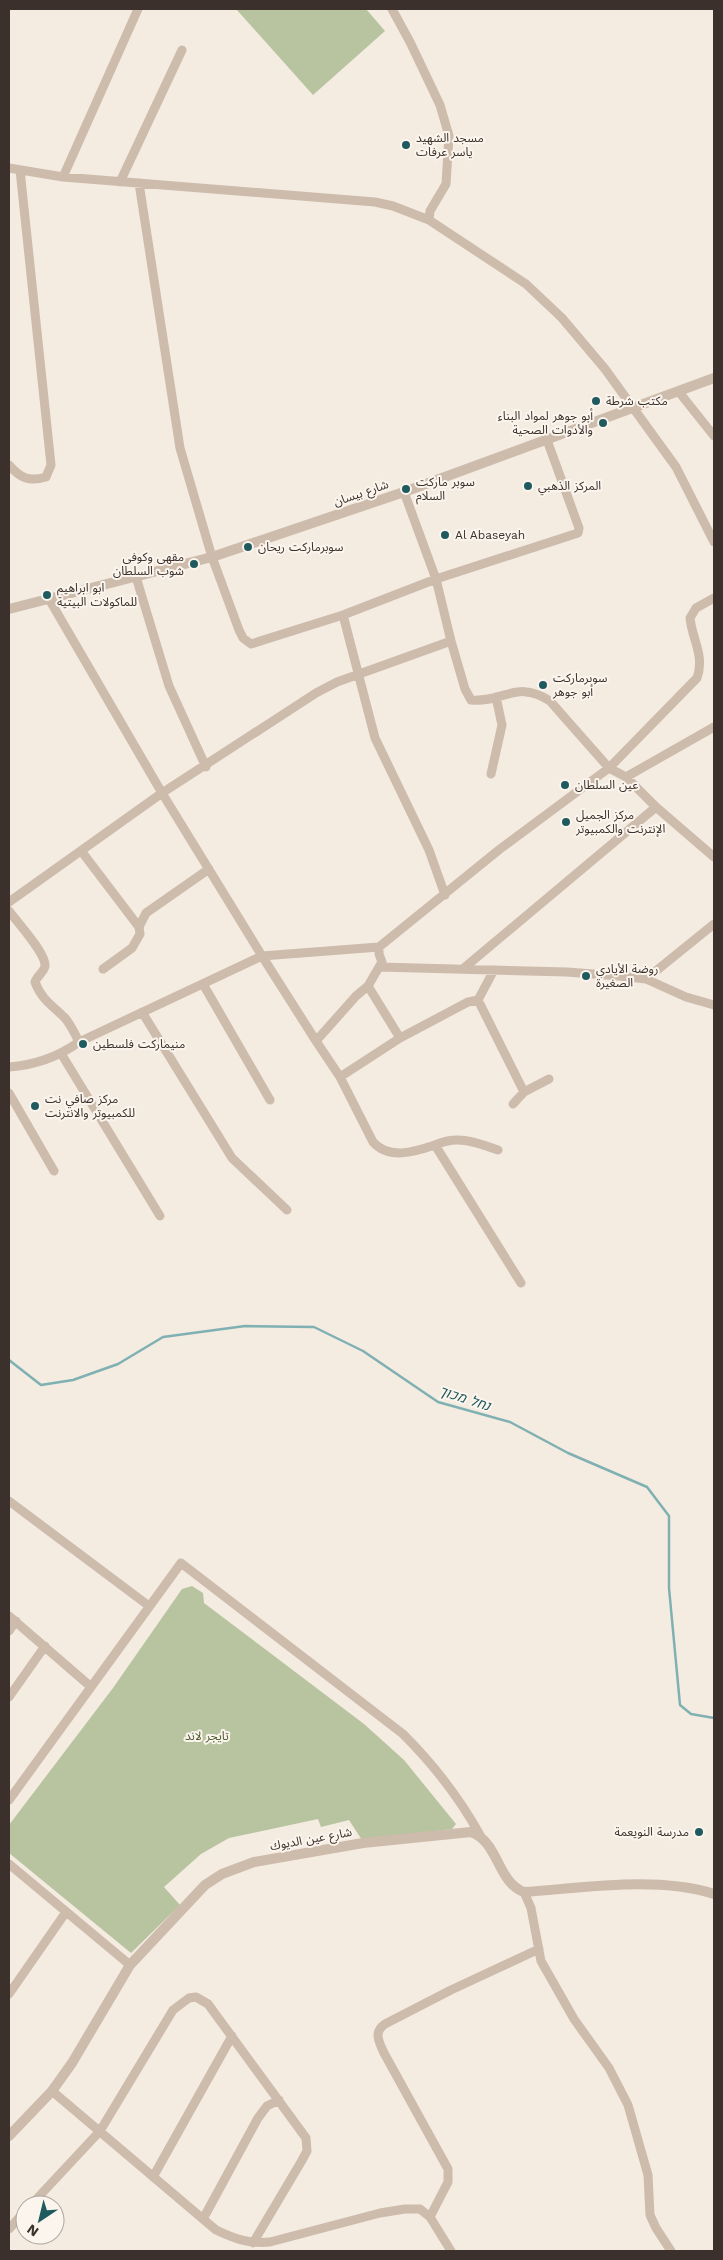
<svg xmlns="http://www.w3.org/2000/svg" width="723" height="2260" font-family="'Work Sans','Noto Sans Arabic',Heebo,sans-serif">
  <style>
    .green { fill: #b8c4a0 }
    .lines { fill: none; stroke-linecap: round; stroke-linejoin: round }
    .stream { stroke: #7fb0b2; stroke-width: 2.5 }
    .minor { stroke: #cdbbac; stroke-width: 9 }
    .tertiary { stroke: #cdbbac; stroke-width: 10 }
    .poi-dot { fill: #1f5a5e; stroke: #fbf5ee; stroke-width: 2 }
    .labels { text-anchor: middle; stroke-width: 4; stroke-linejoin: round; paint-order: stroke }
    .poi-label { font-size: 12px; fill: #3b302b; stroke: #fbf5ee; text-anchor: start }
    .street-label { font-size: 12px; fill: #3b302b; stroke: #fbf5ee }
    .park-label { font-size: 12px; fill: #4a5a2e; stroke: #fbf5ee }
    .water-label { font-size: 14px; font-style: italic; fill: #1f5a5e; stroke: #fbf5ee }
  </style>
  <rect width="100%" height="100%" fill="#f4ebe1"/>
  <!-- green -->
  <path class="green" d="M236 9H366L385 31 313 95Z
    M192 1586 203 1593 204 1603 364 1724 404 1760 456 1824 452 1829 362 1840 349 1820 321 1827 318 1819 229 1838 201 1854 164 1887 180 1905 131 1953 9 1853V1825L113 1688 182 1589Z"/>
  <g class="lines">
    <!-- stream -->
    <path class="stream" d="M9 1360 41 1385 73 1380 118 1364 163 1337 245 1326 314 1327 363 1351 438 1402 510 1422 568 1453 647 1487 669 1516V1588L680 1705 691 1714 714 1718"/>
    <!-- minor -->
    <path class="minor" d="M9 168 63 177 375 202 393 206 429 220 430 211 446 184 449 136 440 105 410 42 392 9
      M63 177 138 9
      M120 182 182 50
      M139 183 180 448 212 557 239 630 243 638 251 644 343 615
      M429 220 526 284 562 318 605 369 676 467 714 542
      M679 392 714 436
      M9 465C20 478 29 482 46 477L51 465 20 170
      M404 492 436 579 451 641
      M136 577 169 686 206 767
      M714 598 696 608 690 618C692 639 705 656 697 678L609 768 626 777 656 807 714 857
      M491 774 502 725 496 697
      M626 777 714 727
      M82 852 139 927
      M445 895 429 850 375 738 343 615 436 579 578 533 579 528 547 440
      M9 902 162 793 49 599
      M9 911C17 922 46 953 45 966 44 972 37 976 35 982 41 999 53 1006 65 1018 71 1025 75 1034 79 1042
      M379 967 368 986 356 996 316 1041 340 1077 373 1142C389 1160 414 1152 435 1145L521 1283
      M464 968 656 807
      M103 969 132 948 140 934 139 927 146 913 209 869
      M646 979 714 924
      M203 984 270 1100
      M478 1000 524 1092
      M142 1012 232 1158 287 1210
      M400 1038 468 1002 478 1000 494 970
      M316 1041 262 956 379 947
      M62 1055 160 1216
      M9 1067C35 1065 58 1057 79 1042L262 956 162 793 316 693 337 682 451 641 465 689 471 700C503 703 517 679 550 701L609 768 500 849 379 947V954L382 962 379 967 567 972 619 976 646 979 686 997 714 1005
      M340 1077 400 1038 368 986
      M9 1093 54 1171
      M513 1104 524 1092 549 1079
      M435 1145C458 1135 475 1142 498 1150
      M9 1501 149 1606
      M9 1616 90 1686
      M9 1631 16 1621
      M9 1697 45 1646
      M9 1800 181 1563 403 1734C433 1764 459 1797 480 1835
      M9 1864 130 1965
      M524 1892 531 1908 541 1961 574 2019 609 2068 628 2105 648 2175 650 2215 656 2228 671 2251
      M9 1994 66 1912
      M52 2091 216 2230C235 2239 249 2244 270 2242L380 2213 405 2209H420L430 2217
      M153 2177 232 2036
      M31 2205 100 2131 173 2010 189 1998 196 1997 208 2004 306 2138 307 2151 301 2162 253 2243
      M203 2219 258 2118 267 2106 279 2100
      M9 2229 25 2211
      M451 2251 430 2217 448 2182V2169L384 2053C379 2042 373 2032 385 2024L451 1990 539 1949"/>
    <!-- tertiary -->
    <path class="tertiary" d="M9 609 212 557 404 492 714 378
      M9 2136 52 2091 72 2063 130 1965 205 1885 222 1874 254 1862 363 1843 471 1832C499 1842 497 1882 524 1892 583 1888 657 1876 714 1894"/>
  </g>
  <!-- markers -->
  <g class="poi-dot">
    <circle cx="406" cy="145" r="5"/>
    <circle cx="596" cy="401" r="5"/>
    <circle cx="603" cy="423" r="5"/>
    <circle cx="528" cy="486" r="5"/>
    <circle cx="406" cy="489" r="5"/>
    <circle cx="445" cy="535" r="5"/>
    <circle cx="248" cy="547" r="5"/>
    <circle cx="194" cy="564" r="5"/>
    <circle cx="47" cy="595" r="5"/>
    <circle cx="543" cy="685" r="5"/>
    <circle cx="565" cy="785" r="5"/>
    <circle cx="566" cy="822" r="5"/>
    <circle cx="586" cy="976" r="5"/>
    <circle cx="83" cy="1044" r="5"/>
    <circle cx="35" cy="1106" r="5"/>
    <circle cx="699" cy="1832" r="5"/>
  </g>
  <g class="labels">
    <!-- poi labels -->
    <g class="poi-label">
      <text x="416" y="142">مسجد الشهيد<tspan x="416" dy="14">ياسر عرفات</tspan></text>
      <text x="606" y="405">مكتب شرطة</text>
      <text x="593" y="420" text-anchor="end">أبو جوهر لمواد البناء<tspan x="593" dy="14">والأدوات الصحية</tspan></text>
      <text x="416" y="486">سوبر ماركت<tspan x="416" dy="14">السلام</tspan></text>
      <text x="538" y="490">المركز الذهبي</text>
      <text x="455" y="539">Al Abaseyah</text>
      <text x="258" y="551">سوبرماركت ريحان</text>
      <text x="184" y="561" text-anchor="end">مقهى وكوفي<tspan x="184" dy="14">شوب السلطان</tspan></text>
      <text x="57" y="592">ابو ابراهيم<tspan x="57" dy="14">للماكولات البيتية</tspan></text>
      <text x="553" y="682">سوبرماركت<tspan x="553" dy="14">أبو جوهر</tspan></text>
      <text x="575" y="789">عين السلطان</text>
      <text x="576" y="819">مركز الجميل<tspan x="576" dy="14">الإنترنت والكمبيوتر</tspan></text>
      <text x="596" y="973">روضة الأيادي<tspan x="596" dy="14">الصغيرة</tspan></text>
      <text x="93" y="1048">منيماركت فلسطين</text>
      <text x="45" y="1103">مركز صافي نت<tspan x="45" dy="14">للكمبيوتر والانترنت</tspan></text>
      <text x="689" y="1836" text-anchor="end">مدرسة النويعمة</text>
    </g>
    <!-- street labels -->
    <g class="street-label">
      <text transform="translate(361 493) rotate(-19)" y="4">شارع بيسان</text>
      <text transform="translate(311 1839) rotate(-10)" y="4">شارع عين الديوك</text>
    </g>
    <!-- park labels -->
    <g class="park-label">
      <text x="207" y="1740">تايجر لاند</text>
    </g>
    <!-- water labels -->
    <g class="water-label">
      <text transform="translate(465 1398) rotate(18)" y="5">נחל מכוך</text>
    </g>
  </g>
  <!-- border -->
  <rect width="723" height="2260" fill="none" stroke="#3b302b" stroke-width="20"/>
  <!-- north arrow -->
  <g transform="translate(40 2220) rotate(215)"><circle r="24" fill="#fbf5ee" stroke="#aea6a0"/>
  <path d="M0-4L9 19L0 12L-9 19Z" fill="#1f5a5e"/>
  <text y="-8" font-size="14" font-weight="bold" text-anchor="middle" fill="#3b302b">N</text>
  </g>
</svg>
